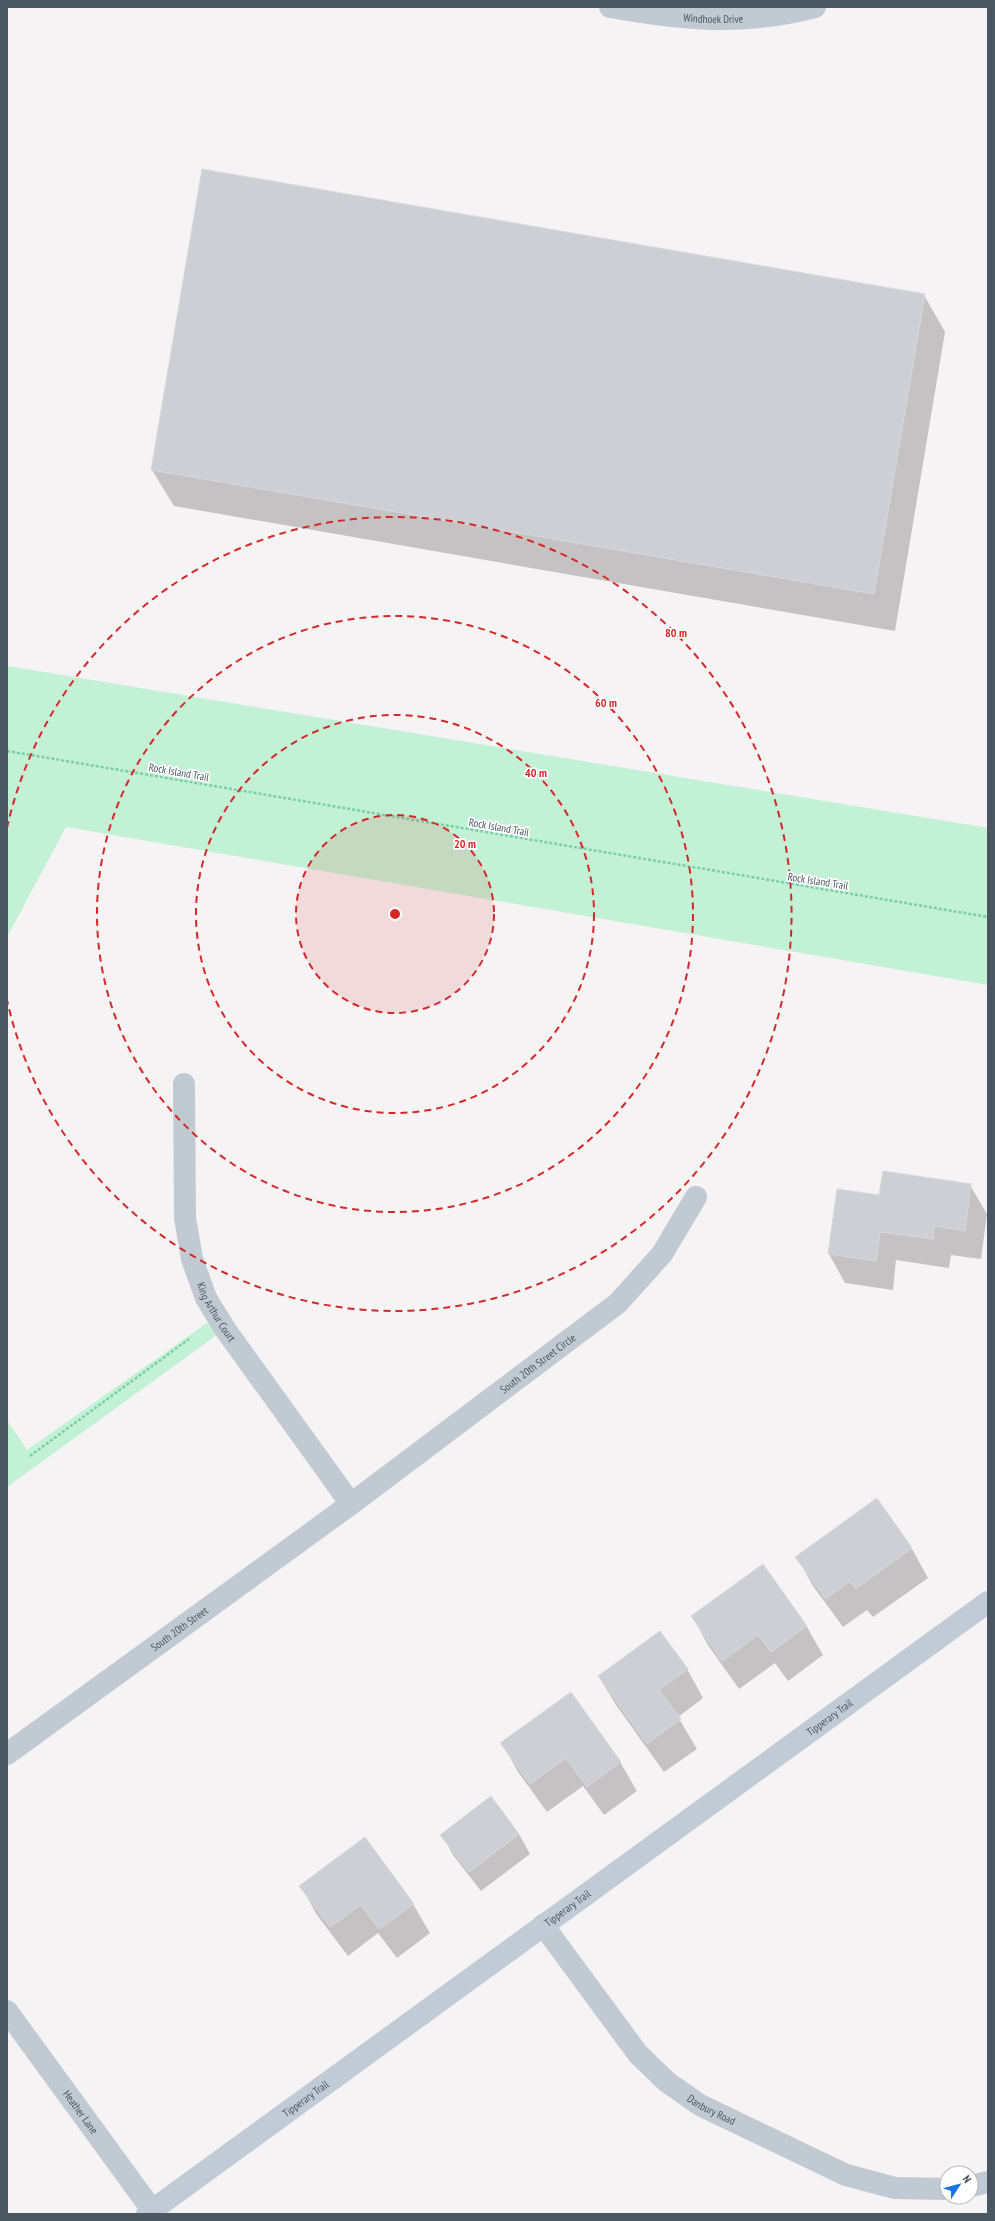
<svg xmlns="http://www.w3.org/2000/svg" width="995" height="2221" font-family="'PT Sans Narrow',sans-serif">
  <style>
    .green { fill: #c3f1d5 }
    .shadow { fill: #0003 }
    .building { fill: #cdcfd5; stroke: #d7d9de }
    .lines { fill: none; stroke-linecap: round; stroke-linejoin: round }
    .path { stroke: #7ad0a6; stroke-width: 2.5; stroke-dasharray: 3 2; stroke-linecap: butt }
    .street { stroke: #c1cad2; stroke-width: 22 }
    .secondary { stroke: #c1cbd6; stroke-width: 22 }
    .ring { fill: none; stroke: #d62828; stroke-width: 2; stroke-dasharray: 7 5 }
    .labels { text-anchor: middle; stroke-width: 3.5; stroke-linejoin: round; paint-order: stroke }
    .street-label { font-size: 11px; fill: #4a5661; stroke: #fff }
    .centre { fill: #d62828; stroke: #fff; stroke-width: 2 }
    .ring-label { font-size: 12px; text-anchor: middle; font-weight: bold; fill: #d62828; stroke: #fff; stroke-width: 3.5; stroke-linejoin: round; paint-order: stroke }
  </style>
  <rect width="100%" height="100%" fill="#f5f3f3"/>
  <!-- green -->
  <path class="green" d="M7 666 988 828V985L66 827 7 937Z
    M217 1316 225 1329 7 1487V1420L27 1450Z"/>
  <!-- shadow -->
  <path class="shadow" d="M924 295 945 332 895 631 174 506 152 470Z
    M970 1185 987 1214 981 1259 951 1255 949 1268 896 1260 893 1290 845 1283 829 1254 880 1196Z
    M877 1500 912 1549 928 1578 873 1617 867 1610 843 1627 813 1586 797 1557Z
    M763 1566 807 1627 823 1655 788 1681 775 1663 739 1689 708 1645 692 1616Z
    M687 1669 703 1698 678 1717 697 1749 664 1772 616 1705 599 1677Z
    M570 1694 620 1762 637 1791 604 1815 583 1786 547 1812 518 1772 502 1743Z
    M490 1798 519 1834 530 1854 481 1891 453 1855 442 1835Z
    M301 1886 413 1904 430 1933 397 1958 378 1933 348 1956 317 1915Z"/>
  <!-- building -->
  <path class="building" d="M202 169 925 294 874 594 151 470Z
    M883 1171 971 1184 965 1231 934 1226 933 1239 880 1232 876 1261 828 1254 837 1189 879 1195Z
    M877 1498 912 1548 856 1589 850 1581 826 1599 795 1557Z
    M763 1564 807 1626 771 1652 758 1635 722 1661 691 1616Z
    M660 1631 688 1669 659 1690 681 1719 647 1744 598 1676Z
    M571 1692 621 1762 587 1787 566 1758 530 1784 500 1743Z
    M491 1796 519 1834 469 1872 440 1835Z
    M365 1837 414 1904 379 1929 361 1905 330 1927 299 1886Z"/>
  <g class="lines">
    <!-- path -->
    <path class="path" d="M7 751 988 917
      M30 1456 189 1339"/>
    <!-- street -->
    <g class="street">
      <path id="s1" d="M610 7C684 20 741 26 815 7"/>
      <path id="s2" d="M184 1084 185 1218 192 1259 206 1298 225 1329 351 1504"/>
      <path id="s3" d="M7 1754 351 1504 618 1303 662 1254 696 1197"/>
      <path id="s4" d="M543 1925 638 2054 667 2082 700 2105 846 2175 895 2188 947 2189"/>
      <path id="s5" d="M7 2011 155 2214"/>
      <path d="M971 2186 988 2182"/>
    </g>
    <!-- secondary -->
    <path class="secondary" id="s6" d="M147 2214 988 1602"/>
  </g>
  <!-- distance rings -->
  <circle cx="395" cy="914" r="99" fill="#d62828" fill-opacity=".12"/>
  <g class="ring">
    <circle cx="395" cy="914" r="99"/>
    <circle cx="395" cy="914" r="199"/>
    <circle cx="395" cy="914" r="298"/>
    <path d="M7 828A397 397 0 1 1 7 1000"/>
  </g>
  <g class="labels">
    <!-- street labels -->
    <g class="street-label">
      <text dy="4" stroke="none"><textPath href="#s1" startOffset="104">Windhoek Drive</textPath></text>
      <text transform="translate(179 772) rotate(10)" y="4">Rock Island Trail</text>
      <text transform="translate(499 827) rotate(10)" y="4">Rock Island Trail</text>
      <text transform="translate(818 881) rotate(9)" y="4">Rock Island Trail</text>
      <text dy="4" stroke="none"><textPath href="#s2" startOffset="234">King Arthur Court</textPath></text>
      <text dy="4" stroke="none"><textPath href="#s3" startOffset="659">South 20th Street Circle</textPath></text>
      <text dy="4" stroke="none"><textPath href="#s3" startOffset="213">South 20th Street</textPath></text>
      <text dy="4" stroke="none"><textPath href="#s6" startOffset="844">Tipperary Trail</textPath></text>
      <text dy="4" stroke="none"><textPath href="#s6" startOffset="520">Tipperary Trail</textPath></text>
      <text dy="4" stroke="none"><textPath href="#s6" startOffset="196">Tipperary Trail</textPath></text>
      <text dy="4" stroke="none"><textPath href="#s4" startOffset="253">Danbury Road</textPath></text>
      <text dy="4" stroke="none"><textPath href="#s5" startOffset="125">Heather Lane</textPath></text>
    </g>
  </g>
  <circle cx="395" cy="914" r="6" class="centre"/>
  <g class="ring-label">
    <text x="676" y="637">80 m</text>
    <text x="606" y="707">60 m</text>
    <text x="536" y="777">40 m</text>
    <text x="465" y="848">20 m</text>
  </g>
  <!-- border -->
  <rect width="995" height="2221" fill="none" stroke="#4a5661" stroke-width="16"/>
  <!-- north arrow -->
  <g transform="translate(959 2185) rotate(54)"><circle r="19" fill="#ffffff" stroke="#b7bbc0"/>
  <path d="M0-3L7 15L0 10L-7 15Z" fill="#1a73e8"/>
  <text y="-6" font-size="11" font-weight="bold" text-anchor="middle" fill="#4a5661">N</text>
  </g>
</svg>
